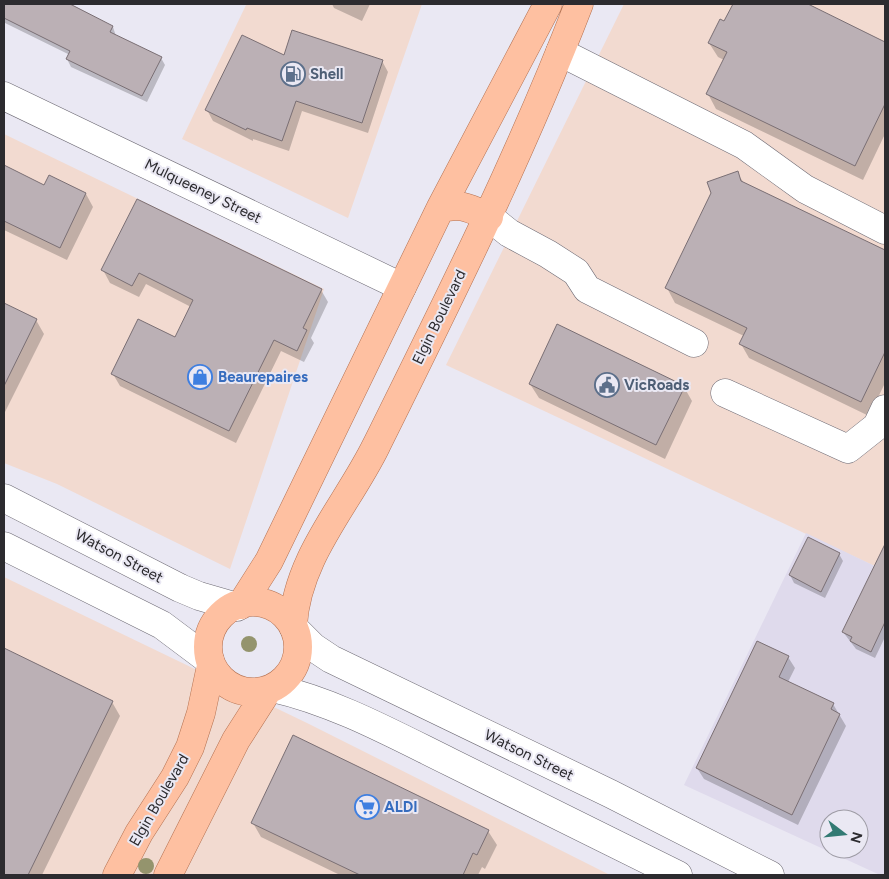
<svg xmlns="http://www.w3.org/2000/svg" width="889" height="879" font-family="Figtree,sans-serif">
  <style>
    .commercial { fill: #f2dad0 }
    .built { fill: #dfdaec; fill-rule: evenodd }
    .shadow { fill: #0003 }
    .building { fill: #bbb0b5; stroke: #7a6f74 }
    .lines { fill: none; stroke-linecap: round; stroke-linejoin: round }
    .minor-casing { stroke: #6d6a74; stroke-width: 29 }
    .major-casing { stroke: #b47151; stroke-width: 29 }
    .minor { stroke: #fff; stroke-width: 28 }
    .major { stroke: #fec0a1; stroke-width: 28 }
    .tree { fill: #94946d }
    .labels { text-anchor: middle; stroke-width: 4; stroke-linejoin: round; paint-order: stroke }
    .service-label { font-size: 15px; font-weight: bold; fill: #4e5e75; stroke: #eae8f3; text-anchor: start }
    .street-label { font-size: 15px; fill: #2c2b2f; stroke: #eae8f3 }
    .shop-label { font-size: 15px; font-weight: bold; fill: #366cbe; stroke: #eae8f3; text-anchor: start }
  </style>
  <rect width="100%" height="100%" fill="#eae8f3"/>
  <!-- commercial -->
  <path class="commercial" d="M244 4H422L348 218 182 139 246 5Z
    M624 4H885V571L446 365Z
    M4 134 324 289 230 569 57 484 4 463Z
    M4 577 307 723 610 875H4Z"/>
  <!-- built -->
  <path class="built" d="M806 533 885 571V875H880L684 785ZM829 819H859V849H829Z"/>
  <!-- shadow -->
  <path class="shadow" d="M4 4H38L62 16 113 27 116 36 161 58 165 65 147 102 71 67 67 59 70 55 5 23 4 26Z
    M332 4H370L362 21 334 8Z
    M734 4H805L885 43V134L863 180 716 109 708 94 724 60 718 57 709 43 725 23Z
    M285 57 382 61 388 72 368 133 302 111 289 151 253 139V141L213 121 207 110Z
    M4 166 45 187 86 194 93 207 67 260 4 230Z
    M737 173 744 183 885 251V383L869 416 749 358 741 344 744 336 675 303 667 288Z
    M137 201 321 290 328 302 311 338 314 343 304 362 281 351 236 443 120 386 113 374 175 339 191 307 146 284 139 297 110 283 103 270Z
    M4 304 36 320 44 334 4 414Z
    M530 384 684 387 692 401 665 459 539 398Z
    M839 554 843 561 825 598 794 583 790 575Z
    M873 571 885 577V637L875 658 856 649 843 632Z
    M4 649 112 702 120 716 42 875H4Z
    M788 657 795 668 788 682 833 704 846 726 798 825 704 779 697 768Z
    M253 823 488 831 497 845 485 869 482 867 478 875H340L261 837Z"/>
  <!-- building -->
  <path class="building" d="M4 4H70L113 26 110 32 162 57 142 96 66 59 70 51 4 18Z
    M733 4H808L885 42V104L855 166 706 94 727 52 708 43 720 19 724 21Z
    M292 30 383 60 362 123 296 101 282 141 247 128 246 130 205 110 242 35 284 55Z
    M4 165 44 185 49 175 86 193 60 248 4 221Z
    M738 171 741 181 885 250V352L861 402 739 344 747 328 665 288 711 193 707 182Z
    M137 199 322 289 303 328 307 330 297 351 274 340 229 431 111 374 138 319 175 337 193 300 139 273 132 286 101 270Z
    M4 303 37 319 4 386Z
    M557 324 685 386 656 445 529 384Z
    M808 537 840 553 821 592 789 575Z
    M885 544V622L871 652 850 641 852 637 842 632Z
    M757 641 789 656 779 677 834 703 831 709 840 714 792 815 696 768Z
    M4 648 113 701 28 875H4Z
    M293 735 489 830 477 855 473 853 463 875H360L251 823Z"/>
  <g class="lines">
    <defs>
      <path id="minor" d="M560 52 744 145 805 189 885 230
        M4 96 402 287
        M489 217 509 233 548 254 576 272 587 289 694 343
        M725 393 848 449 877 426 885 409
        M4 498 180 588 199 596 237 607
        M4 546 162 625 210 661
        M294 628 313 647 331 659 611 794 770 875
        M273 688C335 702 393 734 450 762 526 800 602 837 678 875"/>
      <path id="major" d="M440 209C460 202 471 209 489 217
        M208 647a45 45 0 1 1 90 0a45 45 0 1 1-90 0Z
        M241 605 269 561 440 209 548 4
        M293 625C297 557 347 505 376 446 449 299 520 157 579 4
        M117 875 139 833 175 777 190 747 201 713 211 666
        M168 875 236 740 268 690"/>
    </defs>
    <!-- minor casing -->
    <use href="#minor" class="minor-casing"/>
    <!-- major casing -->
    <use href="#major" class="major-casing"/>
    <!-- minor -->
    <use href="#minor" class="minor"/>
    <!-- major -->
    <use href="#major" class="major"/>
  </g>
  <!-- trees -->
  <g class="tree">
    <circle cx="249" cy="644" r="8"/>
    <circle cx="146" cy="866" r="8"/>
  </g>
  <!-- icons -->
  <defs>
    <symbol id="fuel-ring" viewBox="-11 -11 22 22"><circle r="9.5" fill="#eae8f3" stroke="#5c6f8a" stroke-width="1.5"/><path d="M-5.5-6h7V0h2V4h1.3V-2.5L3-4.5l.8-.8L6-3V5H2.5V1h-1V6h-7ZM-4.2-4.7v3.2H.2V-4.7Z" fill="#5c6f8a"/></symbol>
    <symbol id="shop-ring" viewBox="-11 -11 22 22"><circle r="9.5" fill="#eae8f3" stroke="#3f7fe0" stroke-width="1.5"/><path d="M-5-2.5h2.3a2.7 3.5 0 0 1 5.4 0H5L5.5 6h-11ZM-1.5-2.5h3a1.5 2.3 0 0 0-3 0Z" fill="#3f7fe0"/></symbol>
    <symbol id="civic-ring" viewBox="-11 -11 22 22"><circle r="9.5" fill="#eae8f3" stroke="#5c6f8a" stroke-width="1.5"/><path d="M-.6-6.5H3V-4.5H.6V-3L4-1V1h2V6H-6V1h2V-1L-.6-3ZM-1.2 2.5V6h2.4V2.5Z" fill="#5c6f8a"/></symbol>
    <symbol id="supermarket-ring" viewBox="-11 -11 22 22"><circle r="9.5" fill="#eae8f3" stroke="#3f7fe0" stroke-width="1.5"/><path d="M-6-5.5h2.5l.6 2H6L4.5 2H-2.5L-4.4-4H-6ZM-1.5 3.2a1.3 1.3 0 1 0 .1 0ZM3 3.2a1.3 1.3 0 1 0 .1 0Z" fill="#3f7fe0"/></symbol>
  </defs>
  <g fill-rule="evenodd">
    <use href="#fuel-ring" x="279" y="60" width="28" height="28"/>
    <use href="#shop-ring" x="186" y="363" width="28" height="28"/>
    <use href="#civic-ring" x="593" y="371" width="28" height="28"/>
    <use href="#supermarket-ring" x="353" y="793" width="28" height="28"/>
  </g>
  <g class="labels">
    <!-- service labels -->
    <g class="service-label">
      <text x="310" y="79">Shell</text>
      <text x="624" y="390">VicRoads</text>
    </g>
    <!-- street labels -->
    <g class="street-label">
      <text transform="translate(203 191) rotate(26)" y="5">Mulqueeney Street</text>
      <text transform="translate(439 317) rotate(-64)" y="5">Elgin Boulevard</text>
      <text transform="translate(119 556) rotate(28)" y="5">Watson Street</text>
      <text transform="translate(529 755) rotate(26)" y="5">Watson Street</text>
      <text transform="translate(159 800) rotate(-60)" y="5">Elgin Boulevard</text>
    </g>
    <!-- shop labels -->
    <g class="shop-label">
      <text x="218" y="382">Beaurepaires</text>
      <text x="384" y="812">ALDI</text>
    </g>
  </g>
  <!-- border -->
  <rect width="889" height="879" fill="none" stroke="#2c2b2f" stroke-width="10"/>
  <!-- north arrow -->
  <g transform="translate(844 834) rotate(106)"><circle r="24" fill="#eae8f3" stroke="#9e9ca5"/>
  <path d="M0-4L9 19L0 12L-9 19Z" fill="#327a73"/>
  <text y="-8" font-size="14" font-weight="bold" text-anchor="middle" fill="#2c2b2f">N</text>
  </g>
</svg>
